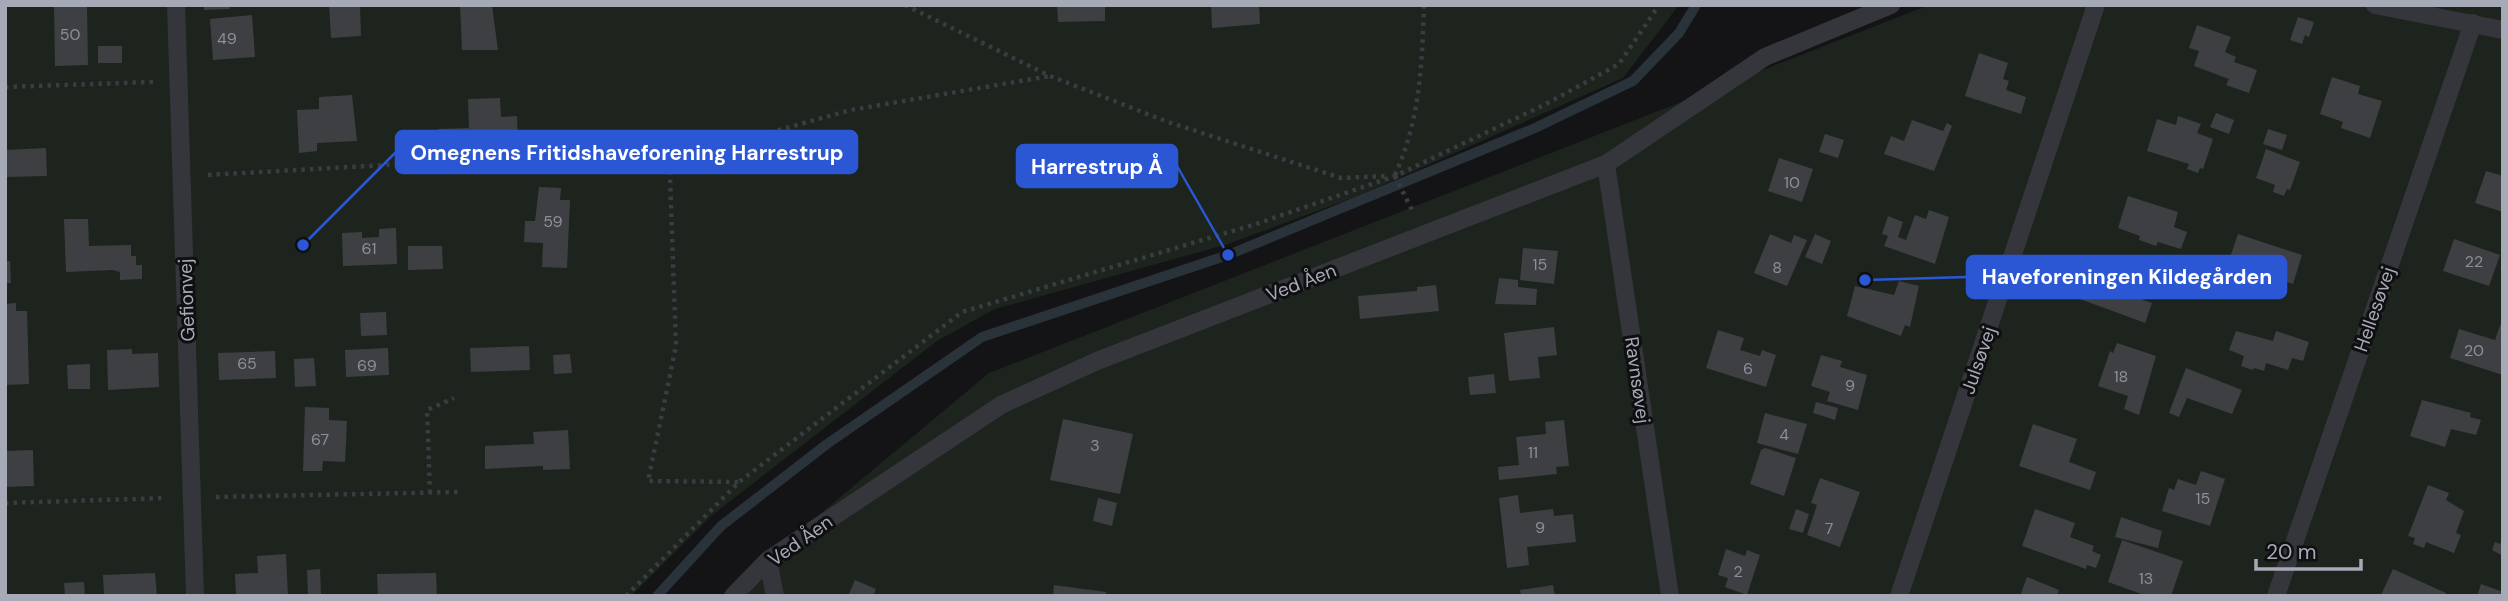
<svg xmlns="http://www.w3.org/2000/svg" width="2508" height="601" font-family="'DM Sans',sans-serif">
  <style>
    .green { fill: #1c241d }
    .lines { fill: none; stroke-linecap: round; stroke-linejoin: round }
    .stream { stroke: #2a323a; stroke-width: 10 }
    .building { fill: #3e3f43 }
    .path { stroke: #3b3c42; stroke-width: 4.5; stroke-dasharray: 3.5 5; stroke-linecap: butt }
    .service { stroke: #35363b; stroke-width: 18 }
    .labels { text-anchor: middle; stroke-width: 6; stroke-linejoin: round; paint-order: stroke }
    .number-label { font-size: 16px; fill: #8c8f99 }
    .street-label { font-size: 19px; fill: #a6aab6; stroke: #0f0f11 }
    .leader { fill: none; stroke: #2b57d5; stroke-width: 2.5 }
    .callout-dot { fill: #2b57d5; stroke: #0f0f11; stroke-width: 2.5 }
    .callout { fill: #2b57d5; stroke: #2b57d5; stroke-width: 2.5 }
    .callout-label { font-size: 21px; text-anchor: middle; font-weight: bold; fill: #fff }
  </style>
  <rect width="100%" height="100%" fill="#141416"/>
  <!-- green -->
  <path class="green" d="M5 5H1679L1623 78 1358 196 1228 244 995 309 937 341 711 516 631 596H5Z
    M1929 5H2503V596H727L772 554 989 373Z"/>
  <g class="lines">
    <!-- stream -->
    <path class="stream" d="M657 596 721 526 827 444 982 337 1228 255 1535 128 1633 81 1679 33 1696 5"/>
  </g>
  <!-- building -->
  <path class="building" d="M54 5H87L88 65 55 66Z
    M204 5H230V9L204 10Z
    M329 5H360L361 36 331 38Z
    M460 5H492L498 50H462Z
    M1057 5H1105V21L1058 22Z
    M1211 5H1259L1260 24 1212 28Z
    M252 15 255 57 213 60 210 19Z
    M2298 17 2314 22 2309 37 2305 35 2302 44 2290 40Z
    M2197 25 2231 37 2225 52 2236 57 2234 62 2257 70 2249 93 2226 85 2229 79 2194 66 2199 51 2189 48Z
    M98 46H122V63H98Z
    M1979 53 2008 63 2003 79 2009 81 2006 90 2026 97 2021 114 1965 96Z
    M2332 77 2360 86 2358 94 2382 101 2370 138 2341 128 2343 122 2320 114Z
    M352 95 357 141 317 143V151L299 153 297 110 319 109V97Z
    M500 98 501 117 517 116 518 142 439 147 438 129 469 128 468 99Z
    M2216 113 2234 120 2229 134 2210 127Z
    M2178 116 2201 124 2197 133 2213 139 2203 169 2200 168 2198 173 2187 169 2189 164 2147 151 2157 119 2176 125Z
    M1912 120 1943 131 1947 123 1952 126 1934 171 1884 154 1891 136 1904 141Z
    M2268 129 2287 135 2282 150 2263 144Z
    M1825 134 1844 140 1838 158 1819 152Z
    M46 148 47 176 5 177V150Z
    M2266 149 2300 162 2290 190 2287 189 2284 196 2273 192 2275 185 2256 178Z
    M1779 158 1813 169 1802 202 1768 191Z
    M2486 171 2503 176V212L2475 203Z
    M539 187 561 188 560 200H570L567 268 542 267 543 243 524 242 525 221H535Z
    M2128 196 2178 212 2174 227 2187 232 2181 249 2158 242 2156 246 2139 240 2140 236 2118 228Z
    M1929 210 1949 217 1935 264 1884 246 1888 236 1882 234 1888 216 1903 222 1898 237 1906 240 1915 215 1926 219Z
    M64 219H88L89 246 131 245V256H136V265H142V279L120 280V272L113 270 66 272Z
    M396 228 397 264 343 266 342 233 362 232V238L379 237V229Z
    M1770 234 1791 243 1794 235 1807 240 1787 286 1754 273Z
    M1815 234 1831 241 1822 264 1805 257Z
    M2238 234 2302 255 2293 284 2228 263Z
    M2454 239 2500 255 2489 286 2443 271Z
    M408 246H442L443 269 408 270Z
    M1523 248 1558 251 1554 284 1520 280Z
    M5 261H10L11 283H5Z
    M2101 265 2149 283 2143 300 2152 303 2145 323 2080 299 2085 285 2093 288Z
    M1499 278 1518 280V287L1537 289 1536 305 1495 304Z
    M1899 281 1919 286 1910 327 1905 325 1901 336 1847 316 1855 286 1894 295Z
    M1436 285 1439 311 1360 319 1358 296 1417 291V287Z
    M16 303V311H27L29 384 5 385V304Z
    M386 312 387 335 361 336 360 313Z
    M2503 317V375L2450 358 2459 329 2495 340Z
    M1554 327 1557 355 1538 357 1540 378 1509 381 1504 333Z
    M1718 330 1744 338 1740 350 1760 356 1762 350 1776 355 1766 387 1706 368Z
    M2236 331 2273 341 2276 331 2309 342 2303 361 2292 358 2288 370 2266 363 2264 371 2254 368 2253 370 2241 366 2244 356 2229 350Z
    M2117 343 2156 356 2139 415 2124 409 2128 396 2098 386 2110 351 2113 353Z
    M529 346 530 370 471 372 470 348Z
    M388 348 389 375 346 377 345 350Z
    M132 349V354L158 353 159 387 108 390 107 350Z
    M275 351 276 378 219 380 218 353Z
    M570 354 572 373 554 374 553 355Z
    M1821 355 1842 361 1840 367 1867 375 1858 410 1827 401 1830 392 1811 386Z
    M314 358 316 386 295 387 294 359Z
    M90 364V389H68L67 365Z
    M2186 368 2242 390 2232 414 2187 398 2179 417 2169 413Z
    M1494 374 1496 393 1470 395 1468 377Z
    M2422 400 2471 413 2470 417 2481 420 2476 435 2451 429 2445 447 2410 436Z
    M1816 402 1838 408 1835 420 1813 413Z
    M305 407 329 408V420L347 421 345 462 323 461 322 471H303Z
    M1765 413 1807 424 1798 454 1757 443Z
    M1063 419 1133 434 1120 494 1050 480Z
    M1564 420 1569 466 1556 467 1557 474 1499 480 1498 467 1519 465 1516 437 1546 434 1545 422Z
    M2033 424 2077 439 2069 462 2096 472 2090 490 2019 466Z
    M568 430 570 469 543 470V466L485 469V446L534 444 533 432Z
    M1765 448 1796 458 1784 496 1750 484 1761 450Z
    M33 450 34 486 5 487V451Z
    M2201 471 2225 479 2210 526 2162 511 2169 488 2174 490 2178 479 2196 485Z
    M1820 478 1860 492 1840 547 1807 535 1817 505 1811 503Z
    M2428 485 2449 493 2446 500 2464 511 2456 533 2461 535 2454 553 2426 542 2424 548 2413 544 2415 538 2408 536Z
    M1518 495 1520 513 1553 509 1554 516 1573 514 1576 542 1527 547 1529 565 1507 568 1499 498Z
    M1098 498 1117 503 1112 526 1093 521Z
    M1796 509 1809 514 1803 533 1789 529Z
    M2035 509 2075 523 2070 537 2094 546 2092 551 2101 555 2096 568 2087 565 2086 569 2022 546Z
    M2121 517 2162 531 2158 548 2115 537Z
    M2503 537V556L2492 550 2495 542 2500 544Z
    M2122 540 2183 561 2171 596H2147L2108 582Z
    M1726 549 1745 556 1747 550 1760 555 1747 595 1725 587 1728 578 1718 575Z
    M286 554 288 596H236L235 574 258 573 257 556Z
    M320 569 321 596H308L307 570Z
    M2393 569 2446 593 2445 596 2381 595Z
    M155 573 157 596H104L103 575Z
    M436 573 437 596H378L377 574Z
    M2027 577 2059 590 2057 596H2020Z
    M855 580 876 589 873 596H848Z
    M84 582 85 596H65L64 583Z
    M2481 584 2503 592V596H2477Z
    M1054 585 1106 592V596H1053Z
    M1553 585 1555 596H1521L1520 590Z"/>
  <g class="lines">
    <!-- path -->
    <path class="path" d="M905 5 1050 76 1168 122 1341 178 1387 176
      M5 87 153 82
      M208 175 669 149
      M1395 175C1420 120 1422 65 1424 5
      M1395 176 1413 212
      M738 482 648 481 676 346 669 149 768 133 851 110 1050 76
      M430 493 427 410 454 398
      M216 497 458 492
      M5 503 165 498
      M626 596 739 482 962 312 1256 224 1395 176 1546 104 1619 64 1659 5"/>
    <!-- service -->
    <path class="service" d="M176 5 195 596
      M2375 5 2503 30
      M1606 164 1670 596
      M768 560 775 596
      M733 596 768 560 1001 405 1097 361 1606 164 1765 57 1891 5
      M1899 596 2096 5
      M2276 596 2473 23"/>
  </g>
  <g class="labels">
    <!-- number labels -->
    <g class="number-label">
      <text x="70" y="40">50</text>
      <text x="227" y="44">49</text>
      <text x="1792" y="188">10</text>
      <text x="553" y="227">59</text>
      <text x="369" y="254">61</text>
      <text x="2474" y="267">22</text>
      <text x="1540" y="270">15</text>
      <text x="1777" y="273">8</text>
      <text x="2474" y="356">20</text>
      <text x="247" y="369">65</text>
      <text x="367" y="371">69</text>
      <text x="1748" y="374">6</text>
      <text x="2121" y="382">18</text>
      <text x="1850" y="391">9</text>
      <text x="1784" y="440">4</text>
      <text x="320" y="445">67</text>
      <text x="1095" y="451">3</text>
      <text x="1533" y="458">11</text>
      <text x="2203" y="504">15</text>
      <text x="1540" y="533">9</text>
      <text x="1829" y="534">7</text>
      <text x="1738" y="577">2</text>
      <text x="2146" y="584">13</text>
    </g>
    <!-- street labels -->
    <g class="street-label">
      <text transform="translate(1301 282) rotate(-21)" y="7">Ved Åen</text>
      <text transform="translate(186 300) rotate(-92)" y="7">Gefionvej</text>
      <text transform="translate(2374 309) rotate(-71)" y="7">Hellesøvej</text>
      <text transform="translate(1978 360) rotate(-71)" y="7">Julsøvej</text>
      <text transform="translate(1638 380) rotate(82)" y="7">Ravnsøvej</text>
      <text transform="translate(800 540) rotate(-35)" y="7">Ved Åen</text>
    </g>
  </g>
  <!-- callouts -->
  <path class="leader" d="M303 245L396 152M1228 255L1177 166M1865 280L1967 277"/>
  <g class="callout-dot">
    <circle cx="303" cy="245" r="7"/>
    <circle cx="1228" cy="255" r="7"/>
    <circle cx="1865" cy="280" r="7"/>
  </g>
  <g class="callout">
    <rect x="396" y="131" width="461" height="42" rx="7"/>
    <rect x="1017" y="145" width="160" height="42" rx="7"/>
    <rect x="1967" y="256" width="319" height="42" rx="7"/>
  </g>
  <g class="callout-label">
    <text x="627" y="160">Omegnens Fritidshaveforening Harrestrup</text>
    <text x="1097" y="174">Harrestrup Å</text>
    <text x="2127" y="284">Haveforeningen Kildegården</text>
  </g>
  <!-- border -->
  <rect width="2508" height="601" fill="none" stroke="#a6aab6" stroke-width="14"/>
  <!-- scale -->
  <path d="M2256 559v10h105v-10" fill="none" stroke="#a6aab6" stroke-width="3.5"/>
  <text x="2266" y="559" font-size="21" fill="#a6aab6" stroke="#0f0f11" stroke-width="5" paint-order="stroke">20 m</text>
</svg>
